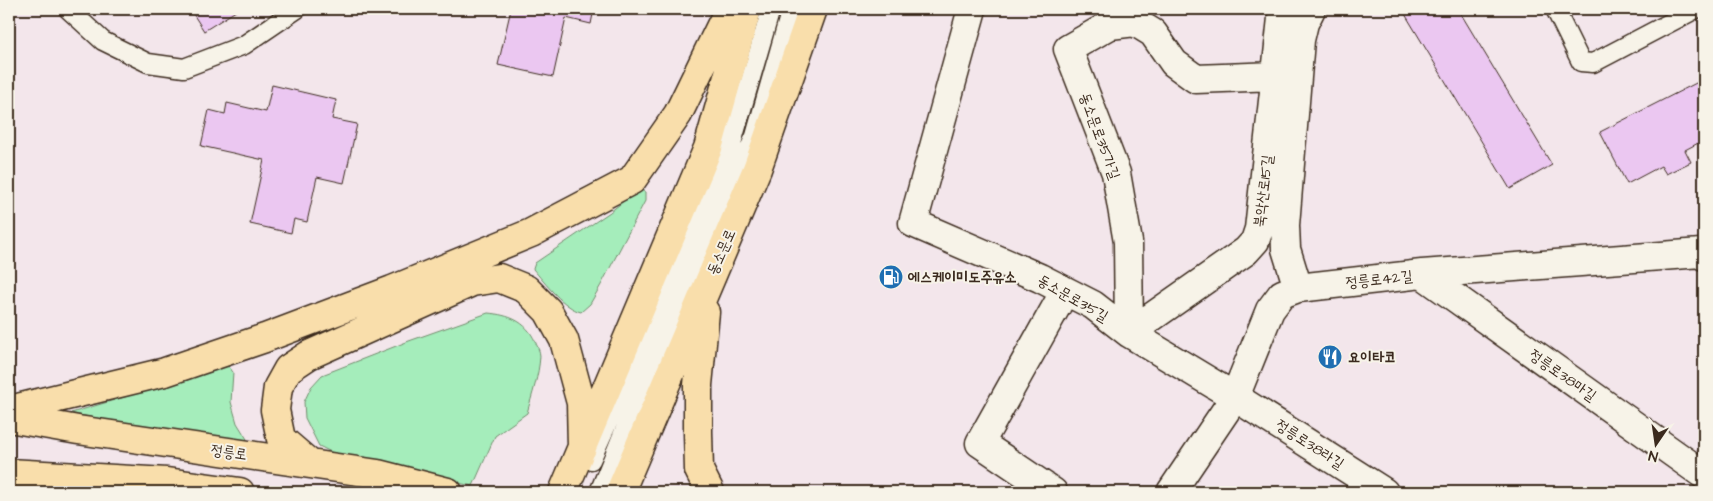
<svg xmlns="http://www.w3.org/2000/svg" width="1713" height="501" font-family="'Architects Daughter','Poor Story',sans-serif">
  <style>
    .green { fill: #a5edbb; stroke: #708c6c }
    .building { fill: #ebc7f1; stroke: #3b2a1e }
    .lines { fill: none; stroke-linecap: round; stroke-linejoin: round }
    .service-casing { stroke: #3b2a1e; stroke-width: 21 }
    .minor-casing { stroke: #3b2a1e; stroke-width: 31 }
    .primary-casing { stroke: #3b2a1e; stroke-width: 31 }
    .trunk-casing { stroke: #3b2a1e; stroke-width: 31 }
    .service { stroke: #f7f3e8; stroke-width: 18 }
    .minor { stroke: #f7f3e8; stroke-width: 28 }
    .primary { stroke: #f9deab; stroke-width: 28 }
    .trunk { stroke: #f9deab; stroke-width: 28 }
    .labels { text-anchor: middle; stroke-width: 4; stroke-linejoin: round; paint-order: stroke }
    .street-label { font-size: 15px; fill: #3b2a1e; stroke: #f7f3e8 }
    .poi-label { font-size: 15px; font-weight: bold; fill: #3b2a1e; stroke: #f7f3e8; text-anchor: start }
  </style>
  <rect width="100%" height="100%" fill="#f3e6eb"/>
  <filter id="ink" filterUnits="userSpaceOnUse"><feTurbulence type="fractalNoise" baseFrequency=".02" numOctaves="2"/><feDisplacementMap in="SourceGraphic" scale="10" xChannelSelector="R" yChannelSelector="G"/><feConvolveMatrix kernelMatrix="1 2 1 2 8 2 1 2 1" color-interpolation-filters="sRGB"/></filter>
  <g filter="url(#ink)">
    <!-- green -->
    <path class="green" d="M639 189 645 192V201L601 285 590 304 581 312C564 308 545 283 533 269L535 263 610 212Z
      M488 313C509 315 526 321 535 341 537 346 540 351 540 356 539 375 532 395 527 413L495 436 473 486 409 473 335 454 319 446 305 418 304 402 311 387 322 375 409 341Z
      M228 366 233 372 231 402 237 423 250 444 245 451 71 413Z"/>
    <!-- building -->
    <path class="building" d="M190 9H239L204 31Z
      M511 9H594L591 24 566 18 553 77 498 65Z
      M1402 9H1458L1552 165 1510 189Z
      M1704 79V140L1685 150 1691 162 1666 174 1661 166 1627 184 1600 132Z
      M272 85 336 100 332 119 357 124 344 183 317 177 307 222 294 219 291 233 250 224 264 160 201 146 209 110 225 114 227 103 266 112Z"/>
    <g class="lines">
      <defs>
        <path id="service" d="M68 9 103 41 148 63 184 68 244 45 297 9
          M1555 9 1581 62 1593 63 1696 9
          M591 460 728 157 771 9
          M599 492 670 319 755 136 791 9"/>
        <path id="minor" d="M972 9 913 223 1040 278 1093 305 1129 333 1235 397 1384 492
          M1422 274 1704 475
          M1298 288 1286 249 1285 225 1300 40 1304 23 1311 9
          M1129 333 1128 242 1116 173 1068 49 1110 25 1135 22 1153 33 1174 63 1196 79 1276 76
          M1129 333 1246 251 1255 241 1259 229 1283 9
          M1053 492 980 443 1065 291
          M1171 492 1235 397 1270 310 1282 294 1298 288 1422 274 1701 253 1704 256"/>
        <path id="primary" d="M705 312 698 385V432L699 470 710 492
          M9 410 165 372 265 338 392 290 531 233 632 180 678 114 729 9
          M9 418 78 430 378 474 448 492
          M309 463 281 439 275 410 278 387 288 369 309 355 472 282 499 278 526 289 548 311 564 340 581 403 582 448
          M563 492 708 148 747 9
          M620 492 757 169 813 9"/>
        <path id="trunk" d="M9 473 167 482 240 492"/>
      </defs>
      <!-- service casing -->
      <use href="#service" class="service-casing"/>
      <!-- minor casing -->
      <use href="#minor" class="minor-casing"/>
      <!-- primary casing -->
      <use href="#primary" class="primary-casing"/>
      <!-- trunk casing -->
      <use href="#trunk" class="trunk-casing"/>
      <!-- service -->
      <use href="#service" class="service"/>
      <!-- minor -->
      <use href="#minor" class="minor"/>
      <!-- primary -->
      <use href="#primary" class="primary"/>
      <!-- trunk -->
      <use href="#trunk" class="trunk"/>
    </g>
  </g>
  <!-- icons -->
  <defs>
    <symbol id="fuel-disc" viewBox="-11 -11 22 22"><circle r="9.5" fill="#1f6fb2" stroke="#f7f3e8"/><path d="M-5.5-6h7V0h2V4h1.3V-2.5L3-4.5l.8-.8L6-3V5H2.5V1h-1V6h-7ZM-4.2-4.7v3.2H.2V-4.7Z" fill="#fff"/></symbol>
    <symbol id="restaurant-disc" viewBox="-11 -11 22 22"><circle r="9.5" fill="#1f6fb2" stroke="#f7f3e8"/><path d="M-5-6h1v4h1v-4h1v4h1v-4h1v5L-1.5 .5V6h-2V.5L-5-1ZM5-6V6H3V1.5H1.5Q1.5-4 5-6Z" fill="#fff"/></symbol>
  </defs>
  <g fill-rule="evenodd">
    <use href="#fuel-disc" x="877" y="263" width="28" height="28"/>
    <use href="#restaurant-disc" x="1316" y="343" width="28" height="28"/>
  </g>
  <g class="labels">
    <!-- street labels -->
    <g class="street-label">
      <text transform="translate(1100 136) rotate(70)" y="5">동소문로35가길</text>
      <text transform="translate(1263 191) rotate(-83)" y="5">북악산로15길</text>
      <text transform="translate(721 252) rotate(-66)" y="5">동소문로</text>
      <text transform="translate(1379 279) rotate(-6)" y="5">정릉로42길</text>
      <text transform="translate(1073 298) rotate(30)" y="5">동소문로35길</text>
      <text transform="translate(1563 375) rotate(35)" y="5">정릉로38마길</text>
      <text transform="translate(1310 444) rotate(33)" y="5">정릉로38라길</text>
      <text transform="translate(229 452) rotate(8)" y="5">정릉로</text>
    </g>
    <!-- poi labels -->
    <g class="poi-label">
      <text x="908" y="282">에스케이미도주유소</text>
      <text x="1348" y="362">요이타코</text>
    </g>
  </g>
  <!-- margin -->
  <rect width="1713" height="501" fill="none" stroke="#f7f3e8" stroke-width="30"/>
  <rect x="15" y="15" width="1683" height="471" fill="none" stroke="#3b2a1e" stroke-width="2" filter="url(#ink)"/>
  <!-- north arrow -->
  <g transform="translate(1656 444) rotate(193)" stroke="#f7f3e8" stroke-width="4" paint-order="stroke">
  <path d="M0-4L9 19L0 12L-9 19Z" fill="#3b2a1e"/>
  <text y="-8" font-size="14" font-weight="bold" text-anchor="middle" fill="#3b2a1e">N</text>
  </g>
</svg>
